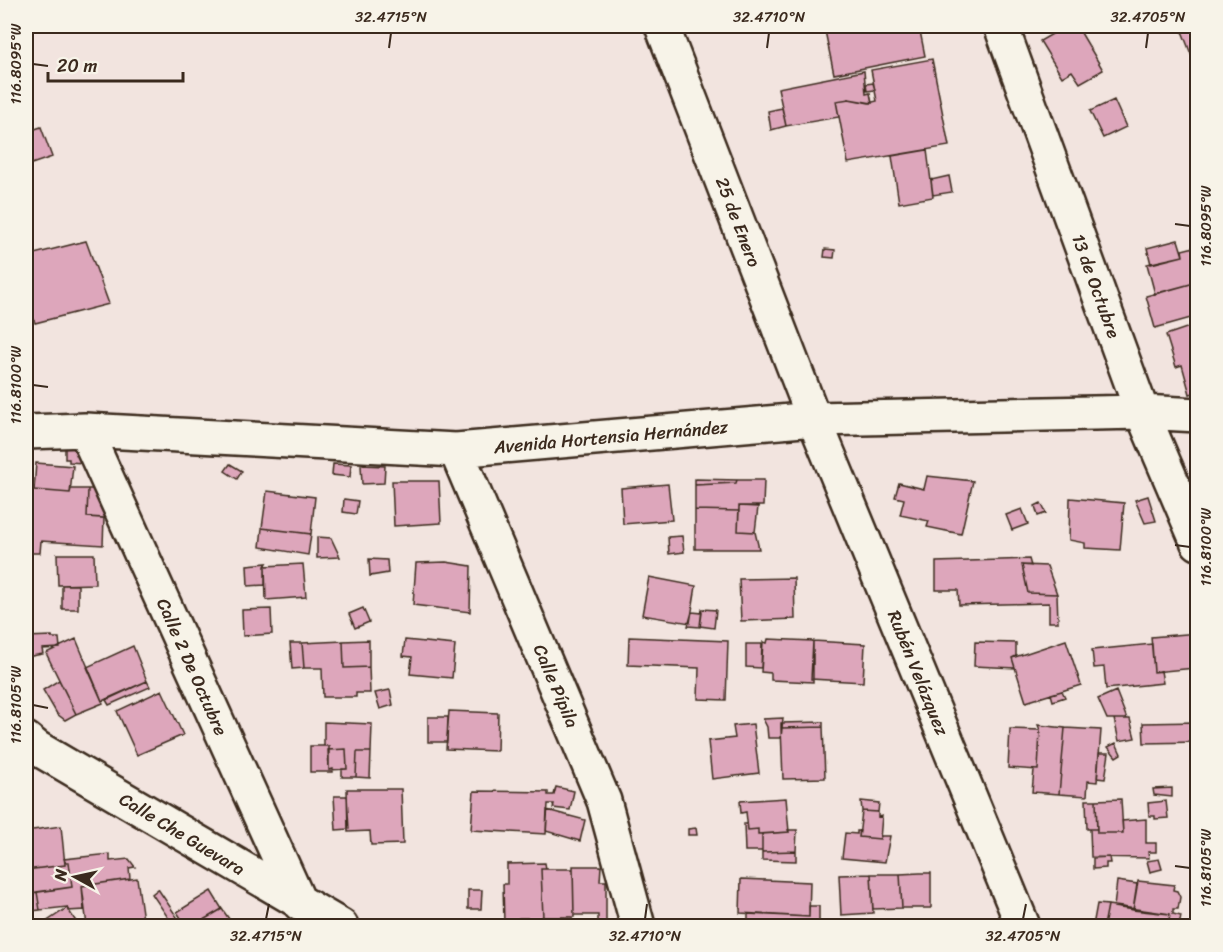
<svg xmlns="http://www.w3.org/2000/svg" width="1223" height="952" font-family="Sriracha,sans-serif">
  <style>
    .building { fill: #dda6bb; stroke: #3b2a1e; stroke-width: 1.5 }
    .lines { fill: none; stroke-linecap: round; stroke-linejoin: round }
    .minor-casing { stroke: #3b2a1e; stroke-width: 38 }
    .minor { stroke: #f7f3e8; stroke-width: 33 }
    .ticks { fill: none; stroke: #3b2a1e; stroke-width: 2 }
    .labels { text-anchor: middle; stroke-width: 6; stroke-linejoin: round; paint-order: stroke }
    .street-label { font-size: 18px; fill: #3b2a1e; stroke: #f7f3e8 }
    .neatline { fill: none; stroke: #3b2a1e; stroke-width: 2 }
    .ticks-label { font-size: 15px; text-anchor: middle; fill: #3b2a1e }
  </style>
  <rect width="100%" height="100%" fill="#f2e4df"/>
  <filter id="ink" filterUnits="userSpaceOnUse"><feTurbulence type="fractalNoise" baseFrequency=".0167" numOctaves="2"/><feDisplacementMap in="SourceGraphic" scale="12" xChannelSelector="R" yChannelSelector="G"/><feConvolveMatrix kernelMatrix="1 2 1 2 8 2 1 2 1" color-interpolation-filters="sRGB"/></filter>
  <g filter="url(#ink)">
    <!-- building -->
    <path class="building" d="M824 26H919L925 56 834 74Z
      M1066 26H1077L1103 70 1080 83 1072 71 1062 77 1040 41Z
      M1180 26H1198V72Z
      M932 59 949 146 848 163 836 101 849 99 869 103 877 101 871 70Z
      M864 71 866 94 870 93 872 103 849 99 836 101 839 117 786 126 778 88Z
      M873 83 875 90 867 91 866 84Z
      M1114 100 1126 127 1103 138 1090 111Z
      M782 108 786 126 771 130 768 111Z
      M41 127 52 157 26 166V132Z
      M927 150 933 197 899 203 892 156Z
      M949 176 952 192 933 195 931 180Z
      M1178 240 1183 256 1151 264 1147 248Z
      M86 241 109 304 35 323 26 297V256Z
      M1198 246V282L1155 294 1147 264 1183 256 1182 250Z
      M825 249 835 250 834 258 824 257Z
      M1198 282V316L1155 328 1146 296Z
      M1198 324V392L1190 394 1182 365 1176 367 1166 335Z
      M65 447 81 448 83 463 69 462V459H65Z
      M36 463 73 466 70 493 34 490Z
      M230 464 242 471 237 479 225 471Z
      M333 464 351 465 350 477 332 475Z
      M361 465 385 466 384 483 362 484Z
      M927 476 973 481 961 534 927 527 929 521 900 515 904 499 895 497 899 483 924 489Z
      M695 479 737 480 736 483 695 485Z
      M737 480H764L763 506H739V511L695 510V485L736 483Z
      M392 481H439L441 523 394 526Z
      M668 484 672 520 623 524 621 488Z
      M26 486 33 487 34 490 70 493 71 489H88L87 517 104 518 103 545 41 541 40 553H26Z
      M88 489H101L114 519 87 517Z
      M267 491 315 497 311 534 262 528Z
      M1148 496 1156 521 1145 523 1135 500Z
      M1070 498 1124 503 1120 550 1085 548V543L1069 540Z
      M344 499 358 501 356 514 343 512Z
      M1041 503 1046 513 1038 516 1035 506Z
      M739 506 758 507 755 532 738 531Z
      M1022 509 1028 524 1012 530 1006 515Z
      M695 510 739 511 738 531 755 532 759 549H695Z
      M262 528 311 534 308 555 260 547Z
      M682 536 684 552 669 554 668 537Z
      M317 537 331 538 340 557 317 558Z
      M57 554H94L95 584 58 585Z
      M369 559 387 560 388 573 370 576Z
      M1029 559 1031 566 1022 565 1028 593 1057 594 1058 622H1049V603L959 605 958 590H936V562Z
      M446 562 471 566 470 612 413 605 416 563Z
      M267 563 265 566V585L248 586 247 565Z
      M303 564 306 597 266 600 265 566Z
      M1022 565 1047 566 1057 594 1028 593Z
      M649 577 696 586 690 623 642 615Z
      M794 578 795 619 741 621 739 579Z
      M62 585H78V609H62Z
      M363 608 369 622 355 628 349 614Z
      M271 609 272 634 243 636 242 610Z
      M702 609 716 610 714 628 700 626Z
      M692 612 702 613 700 627 688 626Z
      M1198 633V670L1195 668 1154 672 1151 637Z
      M52 636V638H59L60 648 42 649 43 654 26 657V637Z
      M629 637 728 641 726 700 698 699 699 668 628 665Z
      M76 639 103 703 76 714 46 653Z
      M768 639 813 641V682L771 680V673L761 672 763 642 767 643Z
      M369 640V667L344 668 343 641Z
      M405 640 455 645 452 678 410 674 412 657 403 656Z
      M1066 640 1081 685 1026 702 1012 658Z
      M343 641 344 668 369 667 370 693H356V697H323L322 668H304L302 643Z
      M813 641 865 644 863 682 811 679Z
      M975 642 1016 643V656L1012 658 1015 668 974 666Z
      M290 643H302L304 668 292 669Z
      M746 644H762L761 668 746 667Z
      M1152 644 1154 672 1161 671 1163 683 1106 689 1104 667 1094 668 1092 650Z
      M133 646 147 681 102 701 87 667Z
      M59 680 76 714 65 720 57 714 43 690Z
      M147 681 150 687 109 705 106 700Z
      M162 690 183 735 137 755 117 711Z
      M390 690 393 705 380 709 375 693Z
      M1062 691 1065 697 1053 701 1051 694Z
      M1116 691 1127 719H1107L1098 699Z
      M449 711 498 713 497 751 446 749Z
      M428 717H448L447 742H428Z
      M783 718 781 738H768L767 727 763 719Z
      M1114 719H1130L1135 738 1119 741Z
      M324 722 372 724 371 752H357L356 777H342V769H347L346 749 329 750V746H324Z
      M823 722V727L781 728V723Z
      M1198 722V742L1144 743 1143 723Z
      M753 724 759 773 712 779 708 741 735 738 733 726Z
      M1038 725 1065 728 1059 794 1032 792 1034 770H1038L1040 730Z
      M823 727 825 778 783 779 781 728Z
      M1065 728 1101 730 1097 782 1088 781 1087 796 1059 794Z
      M1010 729 1040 730 1038 770 1008 768Z
      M1116 743 1121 754 1116 757 1108 747Z
      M310 746H329V770L333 769V772H310Z
      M346 749 347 769 329 770 328 750Z
      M357 752H371L370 778 356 777Z
      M1099 753H1109L1105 779 1097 778Z
      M556 787 574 791 570 810 553 808 554 804H548L546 834 471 830 474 791 548 792V795H554Z
      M1172 788V797L1154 795 1153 789Z
      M347 789H401L403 844 371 845 370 831 348 832Z
      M334 796H347L349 829 336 830Z
      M786 798 789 832 758 834V829L748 830 746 812 741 813 740 801Z
      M1121 799 1123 833H1097L1096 800Z
      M1086 800H1096L1097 829H1087Z
      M861 801 879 803 878 812 862 811Z
      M1166 801 1168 818 1155 819V816H1149L1148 803Z
      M547 810 585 820 580 841 546 831Z
      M862 811 878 812V817L882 816 880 839 859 837Z
      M1146 819V843H1156V852H1148L1149 858 1091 857 1090 829H1097V833H1123L1122 821Z
      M744 824H747L748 830 758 829V834H762V851H745Z
      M61 826 65 865 26 870V831Z
      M696 828 697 835H688V829Z
      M788 830H797L796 851 762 852V834L789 832Z
      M857 831H860L859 837 880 839 881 836H890L885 862 842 858 845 833 857 834Z
      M796 851V861L762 860V852Z
      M110 854V861L129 859 135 867 129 868 130 879 82 886 84 910 68 911 67 907 40 910 37 892 72 887 69 862H65L64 859Z
      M1109 857 1110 863H1106V868L1093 869V858Z
      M1159 859 1162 869 1150 872 1147 861Z
      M65 862H69L72 887 26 894V870L65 865Z
      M545 863 546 869H541L543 918H519V924H504L503 884H507V864Z
      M573 866H601L600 881H606V924H598V915H574Z
      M541 869H573L574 917 543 918Z
      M920 873H931V908H902L900 874Z
      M871 874H900L902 908 873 909Z
      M871 874 873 913 841 915 839 875Z
      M137 878 143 920 87 926 82 886Z
      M741 879 810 882 809 917 740 913Z
      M1192 880H1198V893H1192Z
      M1117 881 1137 884 1133 910 1114 907Z
      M1138 881 1174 885 1173 890 1177 891 1180 897 1178 909H1173V914L1181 916 1179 926 1168 925 1170 914 1133 910Z
      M158 889 177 917 171 922 152 894Z
      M468 890H482L481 909H468Z
      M211 891 222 909 193 926H186L177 912Z
      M37 892 40 910 31 911 29 894Z
      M1097 904 1108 905 1104 926H1093Z
      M1108 905 1170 914 1168 925 1177 926H1104Z
      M809 906H819V926L748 925V914L809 917Z
      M67 908 79 926H40Z
      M222 909 234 926H193Z
      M541 917H572L573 926H541Z"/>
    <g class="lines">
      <defs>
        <path id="minor" d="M662 26 814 419 1023 926
          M1001 26 1142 412 1198 543
          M85 430 300 904
          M26 432 85 430 456 450 814 419 1142 412 1198 415
          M456 450 604 801 638 926
          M26 739 37 748 341 926"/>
      </defs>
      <!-- minor casing -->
      <use href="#minor" class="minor-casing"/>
      <!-- minor -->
      <use href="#minor" class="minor"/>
    </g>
  </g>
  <!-- ticks -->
  <path class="ticks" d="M389 48 391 33M767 48 769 33M1146 48 1148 33M33 64 48 66M1175 224 1190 226M33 385 48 387M1175 545 1190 547M33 705 48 708M1175 866 1190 868M266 919 269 904M645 919 647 904M1023 919 1026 904"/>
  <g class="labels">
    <!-- street labels -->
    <g class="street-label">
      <text transform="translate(738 222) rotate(69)" y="6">25 de Enero</text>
      <text transform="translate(1096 286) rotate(70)" y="6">13 de Octubre</text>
      <text transform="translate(611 437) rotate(-5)" y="6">Avenida Hortensia Hernández</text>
      <text transform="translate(192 667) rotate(66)" y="6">Calle 2 De Octubre</text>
      <text transform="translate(918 673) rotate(68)" y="6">Rubén Velázquez</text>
      <text transform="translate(556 686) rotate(67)" y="6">Calle Pípila</text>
      <text transform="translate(182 834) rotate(31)" y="6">Calle Che Guevara</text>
    </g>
  </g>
  <!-- margin -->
  <rect width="1223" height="952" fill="none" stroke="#f7f3e8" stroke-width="66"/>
  <!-- north arrow -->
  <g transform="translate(75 877) rotate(278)" stroke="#f7f3e8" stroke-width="4.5" paint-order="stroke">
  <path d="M0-4.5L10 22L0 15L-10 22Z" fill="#3b2a1e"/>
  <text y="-9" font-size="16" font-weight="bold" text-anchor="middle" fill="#3b2a1e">N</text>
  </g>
  <!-- scale -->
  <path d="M48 72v9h135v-9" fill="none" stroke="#3b2a1e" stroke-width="3"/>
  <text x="57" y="72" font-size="18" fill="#3b2a1e" stroke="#f7f3e8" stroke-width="4.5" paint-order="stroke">20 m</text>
  <rect x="33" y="33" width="1157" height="886" class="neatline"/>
  <g class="ticks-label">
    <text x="391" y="22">32.4715°N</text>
    <text x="769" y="22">32.4710°N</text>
    <text x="1148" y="22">32.4705°N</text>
    <text transform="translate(16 64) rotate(-90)" y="5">116.8095°W</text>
    <text transform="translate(1206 226) rotate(-90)" y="5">116.8095°W</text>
    <text transform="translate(16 385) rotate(-90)" y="5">116.8100°W</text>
    <text transform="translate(1206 547) rotate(-90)" y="5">116.8100°W</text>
    <text transform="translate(16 705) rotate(-90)" y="5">116.8105°W</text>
    <text transform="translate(1206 868) rotate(-90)" y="5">116.8105°W</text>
    <text x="266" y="941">32.4715°N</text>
    <text x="645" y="941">32.4710°N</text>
    <text x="1023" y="941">32.4705°N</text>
  </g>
</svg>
